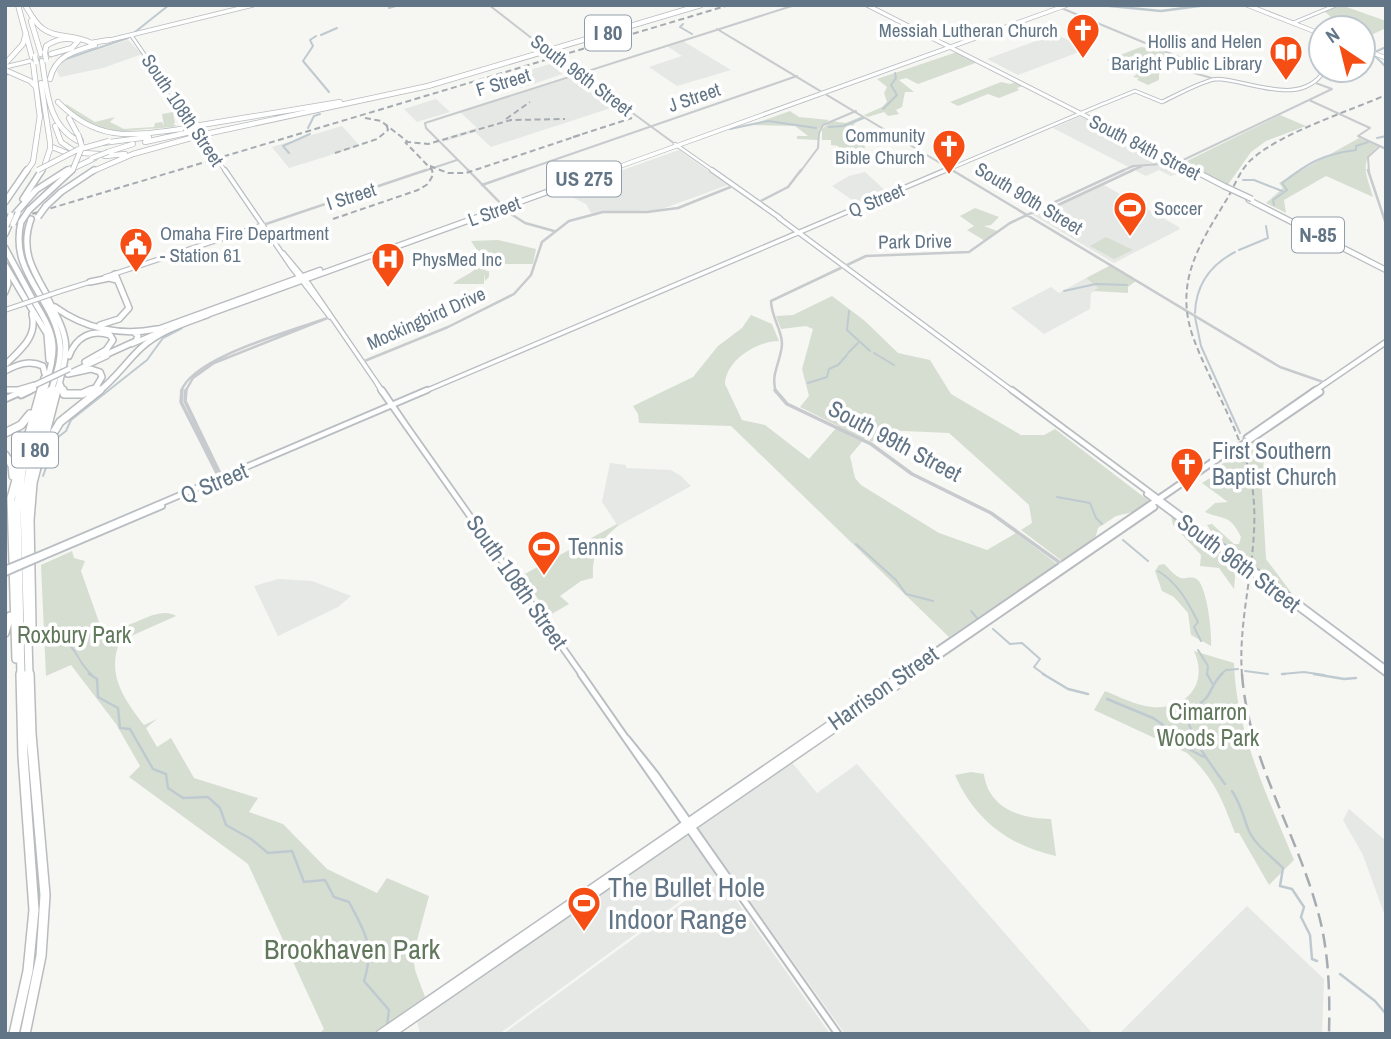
<svg xmlns="http://www.w3.org/2000/svg" width="1391" height="1039" font-family="'Archivo Narrow',sans-serif">
  <style>
    .built { fill: #e6e8e5 }
    .green { fill: #d6ded2 }
    .lines { fill: none; stroke-linecap: round; stroke-linejoin: round }
    .stream-far1 { stroke: #bfcad0; stroke-width: 2 }
    .stream { stroke: #bfcad0; stroke-width: 2.5 }
    .river { stroke: #bfcad0; stroke-width: 2.5 }
    .primary-tunnel { stroke: #d1d6d7; stroke-width: 3.5; stroke-dasharray: 3.5 2; stroke-linecap: butt }
    .secondary-far3-casing { stroke: #b9bec3; stroke-width: 4.5 }
    .secondary-far2-casing { stroke: #b9bec3; stroke-width: 6 }
    .secondary-far1-casing { stroke: #b9bec3; stroke-width: 8 }
    .secondary-casing { stroke: #b9bec3; stroke-width: 9 }
    .primary-far3-casing { stroke: #b8bcc0; stroke-width: 5 }
    .primary-far2-casing { stroke: #b8bcc0; stroke-width: 7 }
    .primary-far1-casing { stroke: #b8bcc0; stroke-width: 9 }
    .primary-casing { stroke: #b8bcc0; stroke-width: 10 }
    .motorway-far3-casing { stroke: #b9bcbf; stroke-width: 6 }
    .motorway-far2-casing { stroke: #b9bcbf; stroke-width: 8 }
    .motorway-far1-casing { stroke: #b9bcbf; stroke-width: 10 }
    .motorway-casing { stroke: #b9bcbf; stroke-width: 12 }
    .tertiary-far2 { stroke: #c8cbce; stroke-width: 2 }
    .tertiary-far1 { stroke: #c8cbce; stroke-width: 2.5 }
    .tertiary { stroke: #c8cbce; stroke-width: 3.5 }
    .secondary-far3 { stroke: #fff; stroke-width: 2.5 }
    .secondary-far2 { stroke: #fff; stroke-width: 3.5 }
    .secondary-far1 { stroke: #fff; stroke-width: 4.5 }
    .secondary { stroke: #fff; stroke-width: 5 }
    .primary-far3 { stroke: #fff; stroke-width: 3.5 }
    .primary-far2 { stroke: #fff; stroke-width: 4.5 }
    .primary-far1 { stroke: #fff; stroke-width: 5 }
    .primary { stroke: #fff; stroke-width: 7 }
    .motorway-far3 { stroke: #fff; stroke-width: 4.5 }
    .motorway-far2 { stroke: #fff; stroke-width: 5 }
    .motorway-far1 { stroke: #fff; stroke-width: 7 }
    .motorway { stroke: #fff; stroke-width: 9 }
    .rail-far1 { stroke: #a5abb1; stroke-width: 2; stroke-dasharray: 6 3.5; stroke-linecap: butt }
    .rail { stroke: #a5abb1; stroke-width: 2.5; stroke-dasharray: 14 7; stroke-linecap: butt }
    .secondary-bridge-far2-casing { stroke: #b9bec3; stroke-width: 4.5; stroke-linecap: butt }
    .secondary-bridge-far1-casing { stroke: #b9bec3; stroke-width: 6; stroke-linecap: butt }
    .secondary-bridge-casing { stroke: #b9bec3; stroke-width: 8; stroke-linecap: butt }
    .primary-bridge-far1-casing { stroke: #b8bcc0; stroke-width: 7; stroke-linecap: butt }
    .primary-bridge-casing { stroke: #b8bcc0; stroke-width: 9; stroke-linecap: butt }
    .motorway-bridge-far1-casing { stroke: #b9bcbf; stroke-width: 6; stroke-linecap: butt }
    .motorway-bridge-casing { stroke: #b9bcbf; stroke-width: 8; stroke-linecap: butt }
    .tertiary-bridge { stroke: #c8cbce; stroke-width: 2 }
    .secondary-bridge-far2 { stroke: #fff; stroke-width: 2.5 }
    .secondary-bridge-far1 { stroke: #fff; stroke-width: 3.5 }
    .secondary-bridge { stroke: #fff; stroke-width: 4.5 }
    .primary-bridge-far1 { stroke: #fff; stroke-width: 4.5 }
    .primary-bridge { stroke: #fff; stroke-width: 5 }
    .motorway-bridge-far1 { stroke: #fff; stroke-width: 4.5 }
    .motorway-bridge { stroke: #fff; stroke-width: 5 }
    .labels { text-anchor: middle; stroke-width: 7; stroke-linejoin: round; paint-order: stroke }
    .far-poi-label { font-size: 19px; fill: #627586; stroke: #fff; text-anchor: end }
    .far-street-label { font-size: 19px; fill: #627586; stroke: #fff }
    .shield { fill: #fff; stroke: #919eaa; stroke-width: 2 }
    .shield-label { font-size: 21px; font-weight: bold; fill: #627586 }
    .street-label { font-size: 23px; fill: #627586; stroke: #fff }
    .poi-label { font-size: 23px; fill: #627586; stroke: #fff; text-anchor: start }
    .park-label { font-size: 23px; fill: #62785d; stroke: #fff }
    .near-poi-label { font-size: 28px; fill: #627586; stroke: #fff; text-anchor: start }
    .near-park-label { font-size: 28px; fill: #62785d; stroke: #fff }
  </style>
  <rect width="100%" height="100%" fill="#f6f6f2"/>
  <!-- built -->
  <path class="built" d="M1055 34 1087 49 1018 75 987 59Z
    M128 40 142 54 103 68 60 77 57 71 63 61Z
    M683 41 731 70 677 86 649 67 682 56 667 46Z
    M557 62 566 68 558 71 563 74 521 88 503 78Z
    M576 76 617 106 491 147 475 132 443 142 441 139 477 128 460 112Z
    M436 99 450 112 417 122 404 109Z
    M1081 116 1171 163 1187 171 1171 176 1159 170 1146 176 1053 128Z
    M342 126 360 146 289 168 272 147Z
    M679 150 728 185 659 210 591 213 586 204 574 198 567 190Z
    M865 172 887 192 858 204 832 186 849 176Z
    M1102 184 1179 227 1180 229 1114 263 1033 215Z
    M1086 278 1098 288 1091 293 1090 309 1044 334 1011 308 1051 287 1059 293Z
    M610 463 626 465V468L671 470 681 476 691 486 618 526 602 502Z
    M278 579 312 581 351 596 338 607 278 636 254 586Z
    M790 760 817 793 857 764 1093 1034H845L698 828Z
    M1349 809 1386 841V919L1363 855 1343 820Z
    M682 834 690 837 717 874 499 1034H420L417 1021Z
    M719 876 830 1034H503Z
    M1247 906 1324 979 1322 1034H1119Z"/>
  <!-- green -->
  <path class="green" d="M1341 5 1386 21V28L1363 39V28H1350L1353 26 1346 22H1337L1324 11Z
    M1141 47 1167 51 1164 54 1175 59 1155 68 1162 72 1159 74V80L1148 85 1137 80 1139 78 1133 77 1137 74 1107 60Z
    M957 52 978 62 918 84 906 78 899 80 914 92H905L902 107 896 110 899 114 888 116 884 112 868 117 864 115 882 107 887 102 884 93 887 87 877 79Z
    M1001 82 1010 84 1016 82 1023 86 1017 88 1019 90 999 98 988 94 958 106 950 102Z
    M66 104 95 122 115 117 110 122 124 129 154 127 155 123 162 122 164 126 162 114 173 112 175 123 173 124 177 126C164 129 150 128 137 130 107 134 87 126 65 107Z
    M790 111 799 117 829 120 819 129 818 140 797 139V136H808L795 126 751 125Z
    M1280 115 1306 126 1266 141 1251 152 1227 186 1186 164 1185 162Z
    M862 116 866 118 855 123 851 129 869 142 864 144 865 148 841 151 838 146 831 145V140H822V129L831 121 846 123Z
    M1359 138 1378 146C1358 163 1367 175 1373 197L1326 176 1284 200 1286 213 1266 203 1283 188 1279 183Z
    M975 208 999 217 991 225 984 226 997 231 985 241 967 230 974 226 960 216Z
    M1106 237 1133 250 1114 259 1090 246Z
    M498 240 536 249 533 264H494L485 271H489V277L485 281 484 273V284H453C463 274 479 274 481 256L471 241Z
    M1111 265 1136 281 1128 287V293L1093 291 1098 288 1086 278Z
    M832 296 865 321 898 353 930 360 951 394 1021 435H1044L1055 429 1149 501 1133 512 1116 516 1098 528 1095 539 1062 561 1021 530 1032 523 1029 505 949 433 882 430 872 442 865 438 850 456 855 478 861 485 939 533 987 550 1016 533 1057 564 949 637 731 426 639 423 638 414 633 406 693 377 718 346 742 328 751 315 772 324 779 341C757 341 726 360 725 384L742 420 765 425 809 459 838 426 800 407 809 396 802 369 813 329 806 326 781 329 776 316 793 315Z
    M1253 443 1264 455 1262 490 1266 559 1296 599 1214 536 1207 525 1212 524 1234 544H1239L1241 537C1229 513 1225 521 1205 512L1215 503 1228 502 1202 483 1220 472 1222 464Z
    M1171 515 1236 567 1234 589 1219 568 1200 566 1201 555 1173 525Z
    M617 524 618 526C599 541 592 554 593 578L581 581 560 596 569 604 550 615 521 576Z
    M72 551 74 558 85 561 81 571 99 622C120 643 153 602 176 616L120 641C106 674 124 699 144 725L157 719 146 728 157 747 171 738 194 778 258 798 249 812 283 824 327 869 377 893 387 878 429 896 413 955 415 970 425 997 372 1034H319L324 1029 248 864 129 777 140 766 116 724 71 665 46 676 41 565Z
    M1164 564C1169 568 1174 576 1181 578 1187 579 1192 575 1198 580 1208 592 1212 634 1211 646L1191 635 1188 613 1174 597 1162 591 1155 571 1159 565Z
    M1194 651 1234 663C1236 733 1268 797 1294 860L1269 885 1239 833H1235C1222 799 1214 778 1187 753L1094 710 1105 691C1120 697 1135 705 1152 707 1186 710 1209 684 1194 651Z
    M971 772 984 774C988 808 1021 819 1051 819L1056 856C1009 846 974 819 955 775Z"/>
  <g class="lines">
    <!-- stream-far1 -->
    <path class="stream-far1" d="M389 8 399 5
      M683 24 680 27 692 34
      M135 32 169 5
      M321 35 337 28
      M316 36 310 40 313 46 303 61 329 92
      M1377 51 1386 47
      M1374 55 1386 67
      M63 60 128 38
      M5 75 9 74
      M883 109 897 95 891 85 896 78 895 73
      M829 127 843 126 863 118
      M308 128 314 116 320 114
      M730 129 768 121 816 128
      M1377 138 1386 136
      M289 153 283 146 310 134
      M1243 180H1254L1282 191
      M1274 205 1273 200 1287 190 1282 183C1308 163 1323 154 1356 150V146L1368 142
      M1239 250 1268 238 1266 226
      M1064 291 1096 284 1127 285
      M849 311 847 330 870 351
      M1195 313C1196 285 1210 265 1235 252
      M1195 317 1201 346 1240 433
      M848 353 858 343
      M874 353 894 365
      M808 383 827 377 829 369 838 365 847 355
      M12 453 20 432
      M43 476 57 438 66 431 71 420 147 360 163 338 182 328
      M1057 497 1090 503 1096 518 1102 524
      M1123 540 1148 561
      M856 544 896 580 906 594 933 601
      M1158 571C1178 583 1188 602 1198 622L1194 627 1201 641
      M971 611 977 618
      M993 629 1010 644 1022 643 1040 659 1034 667 1045 675
      M43 637C83 642 69 654 92 675
      M1198 650 1208 666 1207 675
      M1227 670 1238 669
      M1245 671 1268 674
      M1282 674 1304 672 1324 675
      M1220 675 1226 670"/>
    <!-- stream -->
    <path class="stream" d="M89 674 97 679 98 697 118 708 120 728 130 729 153 769 166 774 168 788 183 798 208 797 220 808 226 825 251 839 268 853 292 851 304 882 325 880 334 897 349 902C365 932 375 946 364 981L389 1010 387 1026
      M1043 674 1068 689 1088 694
      M1207 674 1212 683
      M1222 674C1214 681 1213 688 1207 697 1202 704 1191 708 1189 717 1185 731 1216 772 1225 784
      M1282 674H1285
      M1314 674 1344 679 1356 678
      M1107 699 1153 718 1172 731 1181 745 1204 757
      M1232 791C1241 805 1242 812 1247 826 1252 843 1271 856 1283 868L1280 886 1292 889 1304 907 1301 917 1310 935 1312 959 1317 961
      M1340 974 1375 1001 1386 1014"/>
    <!-- river -->
    <path class="river" d="M1100 5 1161 11 1207 5"/>
    <!-- primary-tunnel -->
    <path class="primary-tunnel" d="M33 60 75 50"/>
    <defs>
      <path id="secondary-far3" d="M1293 23 1336 5
        M131 35 192 124
        M1103 104 1135 91 1162 102C1175 96 1205 79 1218 79 1252 81 1301 108 1325 70
        M202 137 214 155
        M675 144 715 172
        M219 162 226 172
        M942 172 1105 103"/>
      <path id="secondary-far2" d="M225 170 292 268 330 317
        M712 170 780 218
        M779 218 1014 392
        M283 253 309 284 383 392
        M105 277 263 225
        M58 292 90 282
        M5 310 20 305
        M375 380 382 392
        M423 392 946 170"/>
      <path id="secondary-far1" d="M381 390 582 675
        M382 390 407 427
        M1012 390 1242 561
        M1147 494 1241 564
        M44 553 427 390
        M44 556 162 506
        M1259 574 1386 669
        M1258 577 1386 673"/>
      <path id="secondary" d="M581 674 721 875 735 889
        M627 739 655 774 838 1034"/>
      <path id="primary-far3" d="M867 5 1196 172
        M1247 5 1321 34
        M106 41 253 5
        M1363 49 1386 58
        M5 67 30 61
        M604 172 1067 5"/>
      <path id="primary-far2" d="M1193 170 1224 186
        M1249 200 1386 270
        M204 316 608 170
        M155 330 320 270
        M132 344 162 331
        M72 372 107 356
        M20 392 23 391
        M27 392 34 389
        M1313 392 1386 342"/>
      <path id="primary-far1" d="M21 395 31 390
        M5 399 23 391
        M1247 438 1316 390
        M1248 441 1320 392
        M902 675 1233 448
        M910 675 1154 507"/>
      <path id="primary" d="M380 1034 904 674
        M391 1034 913 674"/>
      <path id="motorway-far3" d="M18 5 32 57
        M25 5C30 13 35 23 42 28 55 39 76 34 91 43L109 40
        M31 21 41 54
        M45 53 46 46C56 39 66 36 78 41L72 48 51 54
        M42 61C47 91 48 125 78 141
        M33 63 40 118
        M5 64 23 44 26 33
        M5 70 30 81 36 87
        M50 79C55 56 74 51 95 45
        M41 83 50 142
        M58 102C97 142 130 136 181 129
        M69 118 81 141
        M55 126 61 142 74 151
        M195 126 340 102
        M201 135 428 86 701 5
        M145 142 195 131
        M102 143 149 137
        M52 147 67 153
        M108 152 133 144
        M83 153 99 154
        M105 156 125 154
        M45 164 50 149
        M76 167 95 158
        M26 172 33 162 40 115
        M41 172 44 167
        M65 172 71 168
        M70 172 72 170
        M91 172 133 154 191 138"/>
      <path id="motorway-far2" d="M23 199 42 170
        M5 202 27 170
        M46 206 61 192 94 170
        M29 210 72 170
        M14 215 36 190 67 170
        M31 219C20 249 32 269 47 295
        M21 222C9 274 54 297 60 344 62 360 55 377 51 392
        M5 234 9 225
        M5 248 33 300
        M5 265 27 302
        M90 282 109 278 117 280
        M5 292 8 284 7 273
        M47 297C70 341 70 344 57 392
        M34 301C59 341 56 348 44 392
        M28 303 47 334 49 360
        M55 307C85 329 121 336 157 329
        M100 325 119 319 129 308 115 274
        M69 356C76 337 91 329 110 335L113 340 106 350 85 362
        M103 356 136 341 138 336 134 332
        M5 365C20 350 38 337 32 314
        M5 371C18 364 29 360 43 366L45 374
        M68 374 91 369 100 372 102 377 96 387 88 392
        M60 384 63 392
        M5 390H18L35 385
        M40 392 44 378
        M98 392C115 379 126 362 141 348 159 331 185 323 207 315"/>
      <path id="motorway-far1" d="M63 390 64 394H82L91 390
        M5 433 21 425 30 414
        M45 447 60 422 100 390
        M5 455 12 465 13 476
        M32 626 30 520 33 483 57 390
        M5 633 10 616
        M16 659 11 498 41 390
        M21 675 17 511 22 471 44 390
        M29 675 24 506 31 462 51 390"/>
      <path id="motorway" d="M14 1034 28 971 34 910 23 756 21 674
        M25 1034 41 956 45 895 31 734 29 674"/>
    </defs>
    <!-- secondary-far3 casing -->
    <use href="#secondary-far3" class="secondary-far3-casing"/>
    <!-- secondary-far2 casing -->
    <use href="#secondary-far2" class="secondary-far2-casing"/>
    <!-- secondary-far1 casing -->
    <use href="#secondary-far1" class="secondary-far1-casing"/>
    <!-- secondary casing -->
    <use href="#secondary" class="secondary-casing"/>
    <!-- primary-far3 casing -->
    <use href="#primary-far3" class="primary-far3-casing"/>
    <!-- primary-far2 casing -->
    <use href="#primary-far2" class="primary-far2-casing"/>
    <!-- primary-far1 casing -->
    <use href="#primary-far1" class="primary-far1-casing"/>
    <!-- primary casing -->
    <use href="#primary" class="primary-casing"/>
    <!-- motorway-far3 casing -->
    <use href="#motorway-far3" class="motorway-far3-casing"/>
    <!-- motorway-far2 casing -->
    <use href="#motorway-far2" class="motorway-far2-casing"/>
    <!-- motorway-far1 casing -->
    <use href="#motorway-far1" class="motorway-far1-casing"/>
    <!-- motorway casing -->
    <use href="#motorway" class="motorway-casing"/>
    <!-- tertiary-far2 -->
    <path class="tertiary-far2" d="M489 5 543 47
      M1059 7 1205 68
      M717 29 955 172
      M560 60 675 144
      M1194 73 1215 79
      M1313 82 1332 89
      M1309 100 1370 128 1358 136
      M1358 136 1386 149
      M421 172 457 160
      M470 172 426 128 425 123 795 5
      M519 172 797 76
      M800 172 818 148 819 133 823 125 856 111
      M1120 172 1133 166 1177 163 1332 89
      M1129 172 1142 166
      M1369 172 1368 157 1380 146"/>
    <!-- tertiary-far1 -->
    <path class="tertiary-far1" d="M468 170 511 214 525 223 554 231
      M952 170 1280 367 1326 383
      M1368 170 1386 224
      M482 185 525 170
      M757 203 788 187 801 170
      M1033 213 1056 206 1133 170
      M263 225 426 170
      M362 362 448 327 514 294 531 275 542 242 569 221 603 212H647L678 208 733 186
      M181 392C191 357 296 330 330 317L214 363 193 378 185 392
      M776 392C770 374 781 362 782 344 782 330 771 316 771 301L866 256 969 252 1010 223 1124 170"/>
    <!-- tertiary -->
    <path class="tertiary" d="M182 390 181 402 220 479 223 480 185 401 186 390
      M775 390 787 404 871 444 912 474 991 513 1063 565"/>
    <!-- secondary-far3 -->
    <use href="#secondary-far3" class="secondary-far3"/>
    <!-- secondary-far2 -->
    <use href="#secondary-far2" class="secondary-far2"/>
    <!-- secondary-far1 -->
    <use href="#secondary-far1" class="secondary-far1"/>
    <!-- secondary -->
    <use href="#secondary" class="secondary"/>
    <!-- primary-far3 -->
    <use href="#primary-far3" class="primary-far3"/>
    <!-- primary-far2 -->
    <use href="#primary-far2" class="primary-far2"/>
    <!-- primary-far1 -->
    <use href="#primary-far1" class="primary-far1"/>
    <!-- primary -->
    <use href="#primary" class="primary"/>
    <!-- motorway-far3 -->
    <use href="#motorway-far3" class="motorway-far3"/>
    <!-- motorway-far2 -->
    <use href="#motorway-far2" class="motorway-far2"/>
    <!-- motorway-far1 -->
    <use href="#motorway-far1" class="motorway-far1"/>
    <!-- motorway -->
    <use href="#motorway" class="motorway"/>
    <!-- rail-far1 -->
    <path class="rail-far1" d="M365 118 381 121 408 142 428 144 511 120 565 119
      M506 119 530 102
      M573 137 632 118
      M335 153 377 139 388 130 386 123
      M430 166 448 173H466L580 135
      M333 219 418 190 428 184 433 175 432 170 405 142
      M5 222 729 5
      M1242 675C1237 612 1262 549 1252 485 1243 433 1211 386 1193 337 1174 282 1199 245 1227 199 1234 187 1241 168 1252 159 1281 133 1349 111 1386 95"/>
    <!-- rail -->
    <path class="rail" d="M1242 674C1248 759 1296 831 1318 912 1329 951 1330 994 1329 1034"/>
    <defs>
      <path id="secondary-bridge-far2" d="M192 124 202 137
        M214 155 219 162"/>
      <path id="secondary-bridge-far1" d="M20 305 58 292"/>
      <path id="secondary-bridge" d="M1242 561 1259 574
        M1241 564 1258 577
        M5 569 44 553
        M5 573 44 556"/>
      <path id="primary-bridge-far1" d="M1224 186 1252 199
        M35 385 69 369"/>
      <path id="primary-bridge" d="M1234 451 1248 441"/>
      <path id="motorway-bridge-far1" d="M45 53 46 60
        M35 56 36 62
        M50 142V149
        M84 148 109 141
        M92 158 108 152
        M73 169 82 147 78 134
        M38 170 79 149"/>
      <path id="motorway-bridge" d="M38 217 46 206
        M21 222 29 210
        M13 224 18 213
        M6 226 11 215"/>
    </defs>
    <!-- secondary-bridge-far2 casing -->
    <use href="#secondary-bridge-far2" class="secondary-bridge-far2-casing"/>
    <!-- secondary-bridge-far1 casing -->
    <use href="#secondary-bridge-far1" class="secondary-bridge-far1-casing"/>
    <!-- secondary-bridge casing -->
    <use href="#secondary-bridge" class="secondary-bridge-casing"/>
    <!-- primary-bridge-far1 casing -->
    <use href="#primary-bridge-far1" class="primary-bridge-far1-casing"/>
    <!-- primary-bridge casing -->
    <use href="#primary-bridge" class="primary-bridge-casing"/>
    <!-- motorway-bridge-far1 casing -->
    <use href="#motorway-bridge-far1" class="motorway-bridge-far1-casing"/>
    <!-- motorway-bridge casing -->
    <use href="#motorway-bridge" class="motorway-bridge-casing"/>
    <!-- tertiary-bridge -->
    <path class="tertiary-bridge" d="M543 47 551 53
      M553 54 560 60"/>
    <!-- secondary-bridge-far2 -->
    <use href="#secondary-bridge-far2" class="secondary-bridge-far2"/>
    <!-- secondary-bridge-far1 -->
    <use href="#secondary-bridge-far1" class="secondary-bridge-far1"/>
    <!-- secondary-bridge -->
    <use href="#secondary-bridge" class="secondary-bridge"/>
    <!-- primary-bridge-far1 -->
    <use href="#primary-bridge-far1" class="primary-bridge-far1"/>
    <!-- primary-bridge -->
    <use href="#primary-bridge" class="primary-bridge"/>
    <!-- motorway-bridge-far1 -->
    <use href="#motorway-bridge-far1" class="motorway-bridge-far1"/>
    <!-- motorway-bridge -->
    <use href="#motorway-bridge" class="motorway-bridge"/>
  </g>
  <!-- icons -->
  <defs>
    <symbol id="church-pin" viewBox="-11 -11 22 30"><path d="M0 17L-7.5 6A9.5 9.5 0 1 1 7.5 6Z" fill="#f54d13" stroke="#fff"/><path d="M-1.2-6h2.4v3.5h3.3v2.4h-3.3V6h-2.4V-.1h-3.3v-2.4h3.3Z" fill="#fff"/></symbol>
    <symbol id="library-pin" viewBox="-11 -11 22 30"><path d="M0 17L-7.5 6A9.5 9.5 0 1 1 7.5 6Z" fill="#f54d13" stroke="#fff"/><path d="M-6-4Q-3-5.5-.7-3.5V5Q-3 3-6 4ZM6-4Q3-5.5 .7-3.5V5Q3 3 6 4Z" fill="#fff"/></symbol>
    <symbol id="stadium-pin" viewBox="-11 -11 22 30"><path d="M0 17L-7.5 6A9.5 9.5 0 1 1 7.5 6Z" fill="#f54d13" stroke="#fff"/><path d="M0-5a6.5 5 0 1 0 0 10a6.5 5 0 1 0 0-10ZM-3.5-1.8h7v3.6h-7Z" fill="#fff"/></symbol>
    <symbol id="civic-pin" viewBox="-11 -11 22 30"><path d="M0 17L-7.5 6A9.5 9.5 0 1 1 7.5 6Z" fill="#f54d13" stroke="#fff"/><path d="M-.6-6.5H3V-4.5H.6V-3L4-1V1h2V6H-6V1h2V-1L-.6-3ZM-1.2 2.5V6h2.4V2.5Z" fill="#fff"/></symbol>
    <symbol id="hospital-pin" viewBox="-11 -11 22 30"><path d="M0 17L-7.5 6A9.5 9.5 0 1 1 7.5 6Z" fill="#f54d13" stroke="#fff"/><path d="M-5-5h3v3.5h4V-5h3V5h-3V1.5h-4V5h-3Z" fill="#fff"/></symbol>
  </defs>
  <g fill-rule="evenodd">
    <use href="#church-pin" x="1064" y="11" width="38" height="52"/>
    <use href="#library-pin" x="1267" y="33" width="38" height="52"/>
    <use href="#church-pin" x="930" y="127" width="38" height="52"/>
    <use href="#stadium-pin" x="1111" y="189" width="38" height="52"/>
    <use href="#civic-pin" x="117" y="225" width="38" height="52"/>
    <use href="#hospital-pin" x="369" y="240" width="38" height="52"/>
    <use href="#church-pin" x="1168" y="445" width="38" height="52"/>
    <use href="#stadium-pin" x="525" y="528" width="38" height="52"/>
    <use href="#stadium-pin" x="565" y="884" width="38" height="52"/>
  </g>
  <g class="labels">
    <!-- far-poi labels -->
    <g class="far-poi-label">
      <text x="1058" y="37">Messiah Lutheran Church</text>
      <text x="1262" y="48">Hollis and Helen<tspan x="1262" dy="22">Baright Public Library</tspan></text>
      <text x="925" y="142">Community<tspan x="925" dy="22">Bible Church</tspan></text>
      <text x="1154" y="215" text-anchor="start">Soccer</text>
      <text x="160" y="240" text-anchor="start">Omaha Fire Department<tspan x="160" dy="22">- Station 61</tspan></text>
      <text x="412" y="266" text-anchor="start">PhysMed Inc</text>
    </g>
    <!-- far-street labels -->
    <g class="far-street-label">
      <text transform="translate(582 75) rotate(37)" y="7">South 96th Street</text>
      <text transform="translate(503 82) rotate(-17)" y="7">F Street</text>
      <text transform="translate(694 97) rotate(-19)" y="7">J Street</text>
      <text transform="translate(183 110) rotate(56)" y="7">South 108th Street</text>
      <text transform="translate(1145 147) rotate(27)" y="7">South 84th Street</text>
      <text transform="translate(351 196) rotate(-18)" y="7">I Street</text>
      <text transform="translate(1029 198) rotate(31)" y="7">South 90th Street</text>
      <text transform="translate(876 200) rotate(-23)" y="7">Q Street</text>
      <text transform="translate(494 211) rotate(-20)" y="7">L Street</text>
      <text transform="translate(915 241) rotate(-1)" y="7">Park Drive</text>
      <text transform="translate(426 318) rotate(-24)" y="7">Mockingbird Drive</text>
    </g>
    <!-- shield labels -->
    <g class="shield">
      <rect x="585" y="15.5" width="46" height="35" rx="5"/>
      <rect x="547" y="161.5" width="74" height="35" rx="5"/>
      <rect x="1292" y="217.5" width="52" height="35" rx="5"/>
      <rect x="12" y="432.5" width="46" height="35" rx="5"/>
    </g>
    <g class="shield-label">
      <text x="608" y="40">I 80</text>
      <text x="584" y="186">US 275</text>
      <text x="1318" y="242">N-85</text>
      <text x="35" y="457">I 80</text>
    </g>
    <!-- street labels -->
    <g class="street-label">
      <text transform="translate(895 441) rotate(28)" y="8">South 99th Street</text>
      <text transform="translate(214 483) rotate(-23)" y="8">Q Street</text>
      <text transform="translate(1239 563) rotate(37)" y="8">South 96th Street</text>
      <text transform="translate(517 582) rotate(55)" y="8">South 108th Street</text>
      <text transform="translate(883 688) rotate(-35)" y="8">Harrison Street</text>
    </g>
    <!-- poi labels -->
    <g class="poi-label">
      <text x="1212" y="459">First Southern<tspan x="1212" dy="26">Baptist Church</tspan></text>
      <text x="568" y="555">Tennis</text>
    </g>
    <!-- park labels -->
    <g class="park-label">
      <text x="74" y="643">Roxbury Park</text>
      <text x="1208" y="720">Cimarron<tspan x="1208" dy="26">Woods Park</tspan></text>
    </g>
    <!-- near-poi labels -->
    <g class="near-poi-label">
      <text x="608" y="897">The Bullet Hole<tspan x="608" dy="32">Indoor Range</tspan></text>
    </g>
    <!-- near-park labels -->
    <g class="near-park-label">
      <text x="352" y="959">Brookhaven Park</text>
    </g>
  </g>
  <!-- border -->
  <rect width="1391" height="1039" fill="none" stroke="#627586" stroke-width="14"/>
  <!-- north arrow -->
  <g transform="translate(1342 49) rotate(325)"><circle r="33" fill="#ffffff" stroke="#c0c8cf" stroke-width="2"/>
  <path d="M0-5L12 26L0 18L-12 26Z" fill="#f54d13"/>
  <text y="-10" font-size="19" font-weight="bold" text-anchor="middle" fill="#627586">N</text>
  </g>
</svg>
